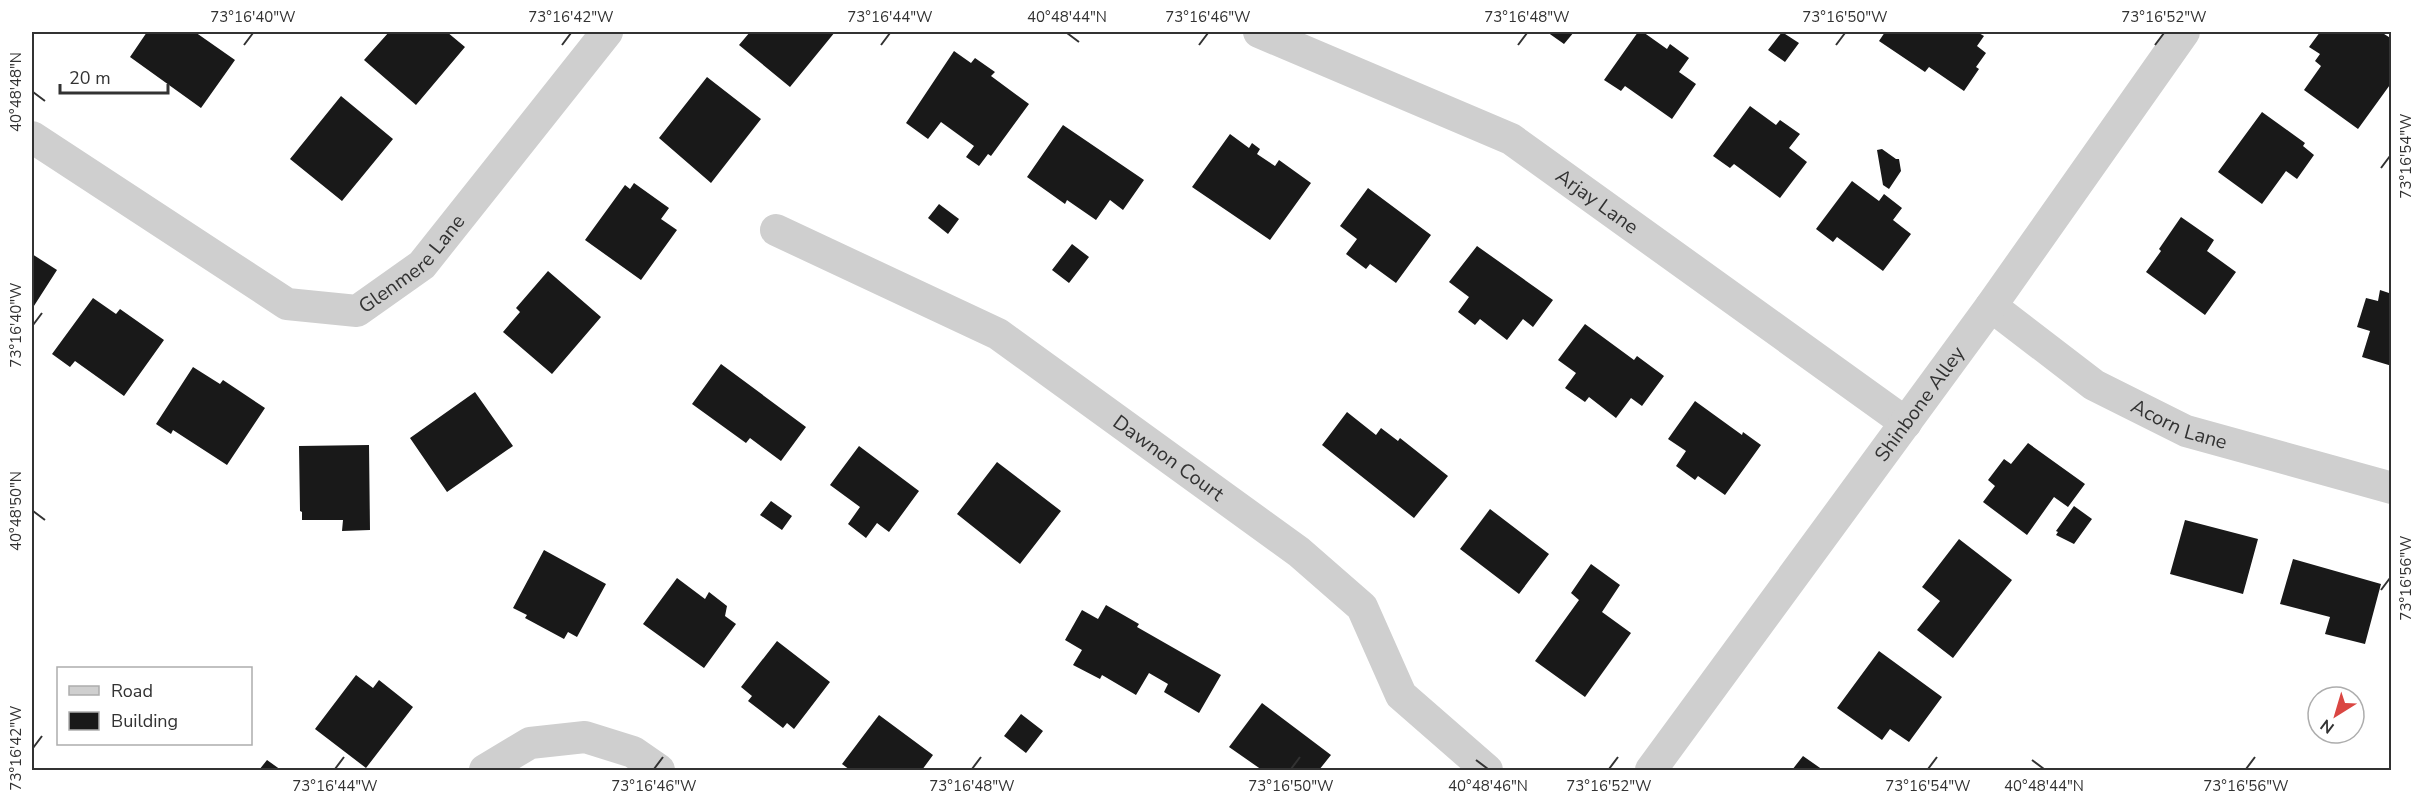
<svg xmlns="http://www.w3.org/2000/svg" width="2423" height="802" font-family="'Nunito Sans',sans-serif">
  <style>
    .building { fill: #191919 }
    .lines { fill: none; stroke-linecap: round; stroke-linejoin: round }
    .minor { stroke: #cfcfcf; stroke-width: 32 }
    .ticks { fill: none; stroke: #323232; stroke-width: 2 }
    .labels { text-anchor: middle; stroke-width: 6; stroke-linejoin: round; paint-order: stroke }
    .street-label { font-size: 20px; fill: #323232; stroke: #fff }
    .neatline { fill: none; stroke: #323232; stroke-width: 2 }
    .ticks-label { font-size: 15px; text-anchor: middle; fill: #323232 }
  </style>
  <rect width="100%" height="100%" fill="#fff"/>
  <!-- building -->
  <path class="building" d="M147 32H195L235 60 201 108 130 57Z
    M389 32H447L465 47 416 105 364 60Z
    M750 32H835L790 87 739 45Z
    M1547 32H1574L1564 44Z
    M1638 32H1643L1667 49 1670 44 1689 58 1679 72 1696 84 1672 119 1625 86 1621 91 1604 80Z
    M1782 32 1799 43 1785 62 1768 50Z
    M1885 32H1977L1984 36 1977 46 1986 53 1976 67 1979 69 1964 91 1929 67 1925 72 1879 41Z
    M2320 32H2381L2392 39 2389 47 2392 49V82L2358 129 2304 90 2321 66 2315 61 2320 54 2309 47Z
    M954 51 971 63 975 58 995 72 991 76 1029 104 991 156 988 154 979 166 966 157 974 146 941 122 928 139 906 123Z
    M707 77 761 119 711 183 659 138Z
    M341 96 393 139 342 201 290 159Z
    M1750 106 1776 125 1780 120 1800 134 1789 148 1807 162 1780 198 1734 164 1730 168 1713 156Z
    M2262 112 2305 143 2303 146 2314 155 2297 179 2286 171 2262 204 2218 172Z
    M1063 125 1144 180 1123 210 1110 200 1096 220 1067 200 1065 204 1027 177Z
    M1230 134 1249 148 1252 143 1260 149 1257 154 1275 166 1279 160 1311 183 1270 240 1192 187Z
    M1882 149 1896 159H1899L1901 171 1889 189 1883 185 1877 150Z
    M1852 181 1879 201 1884 194 1902 208 1893 220 1911 234 1883 271 1837 237 1833 242 1816 229Z
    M634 183 669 208 661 219 677 230 641 280 585 240 625 185 630 189Z
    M1368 188 1431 235 1396 283 1370 264 1366 269 1346 254 1357 239 1340 226Z
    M939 204 959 219 948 234 928 218Z
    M2181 217 2214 240 2207 251 2236 272 2205 315 2146 272 2161 251 2159 249Z
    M1072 244 1089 257 1069 283 1052 270Z
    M1477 246 1553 300 1533 327 1523 319 1507 340 1480 319 1475 325 1458 312 1469 297 1449 282Z
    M32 254 57 270 32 309Z
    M548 271 601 317 552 374 503 332 520 312 516 308Z
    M2380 290 2392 294V366L2362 357 2370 331 2357 327 2366 298 2378 301Z
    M93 298 116 314 120 309 164 340 124 396 75 361 70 367 52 354Z
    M1585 324 1634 360 1637 356 1664 376 1642 406 1631 398 1616 418 1589 397 1585 402 1565 388 1576 373 1558 360Z
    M721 364 806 427 781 461 750 438 746 443 692 404Z
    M193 367 220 384 223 380 265 408 227 465 173 430 171 434 156 424Z
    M475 392 513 446 447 492 410 438Z
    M1695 401 1742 435 1743 432 1761 445 1725 495 1698 476 1695 480 1676 466 1686 451 1668 439Z
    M1347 412 1376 435 1381 428 1398 441 1400 438 1448 476 1414 518 1322 445Z
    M2028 443 2085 484 2068 507 2054 497 2027 535 1983 502 1995 486 1988 480 2004 459 2011 464Z
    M369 445 370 530 342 531 343 520H302V512L300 511 299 446Z
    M859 446 919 491 889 532 877 523 866 538 848 524 860 507 830 485Z
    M997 462 1061 511 1020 564 957 514Z
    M771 501 792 516 782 530 760 515Z
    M2074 506 2092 519 2074 544 2056 535 2058 532 2056 531Z
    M1490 509 1549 554 1519 594 1460 549Z
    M2185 520 2258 539 2243 594 2170 574Z
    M1959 539 2012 580 1953 658 1917 630 1940 601 1922 587Z
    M544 550 606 584 577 637 568 632 564 639 525 618 527 615 513 608Z
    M2293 559 2381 584 2365 644 2325 634 2330 617 2280 604Z
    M1591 564 1620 585 1602 612 1631 633 1585 697 1535 661 1579 600 1571 593Z
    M677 578 705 599 709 592 727 606 725 616 736 624 704 668 643 624Z
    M1106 605 1139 624 1137 627 1221 675 1199 713 1164 692 1168 684 1149 673 1136 695 1102 675 1100 679 1073 665 1082 650 1065 640 1082 610 1098 619Z
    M777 641 830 682 794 729 787 723 783 728 748 701 752 696 741 687Z
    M1879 651 1942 697 1909 742 1890 729 1882 740 1837 708Z
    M356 675 373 688 379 680 413 707 366 768 315 729Z
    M1262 703 1331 755 1319 770H1262L1229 747Z
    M1021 714 1043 731 1026 753 1004 736Z
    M879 715 933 755 922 770H850L842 764Z
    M1803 756 1823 770H1792Z
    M267 760 281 770H259Z"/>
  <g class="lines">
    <!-- minor -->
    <g class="minor">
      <path id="s1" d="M1259 32 1511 139 1906 423"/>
      <path id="s2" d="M32 137 287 304 357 311 422 265 607 32"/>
      <path id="s3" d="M776 230 998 334 1299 552 1362 607 1401 695 1487 770"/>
      <path id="s4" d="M1991 306 2094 385 2186 431 2392 488"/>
      <path d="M485 770 530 743 585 737 633 752 659 770"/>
      <path id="s5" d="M1651 770 1991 306 2184 32"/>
    </g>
  </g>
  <!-- ticks -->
  <path class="ticks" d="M1067 33 1079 42M244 45 253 33M562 45 571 33M881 45 890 33M1199 45 1208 33M1518 45 1527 33M1836 45 1845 33M2155 45 2164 33M33 92 45 101M2381 168 2390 156M33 325 42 313M33 511 45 520M2381 590 2390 578M33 748 42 736M1476 760 1488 769M2032 760 2044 769M335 769 344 757M654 769 663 757M972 769 981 757M1291 769 1300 757M1609 769 1618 757M1928 769 1937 757M2246 769 2255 757"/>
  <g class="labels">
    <!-- street labels -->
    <g class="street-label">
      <text dy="7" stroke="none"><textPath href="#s1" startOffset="380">Arjay Lane</textPath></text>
      <text dy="7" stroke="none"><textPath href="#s2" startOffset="448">Glenmere Lane</textPath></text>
      <text dy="7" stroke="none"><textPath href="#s5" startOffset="454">Shinbone Alley</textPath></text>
      <text dy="7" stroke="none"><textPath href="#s4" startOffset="224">Acorn Lane</textPath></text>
      <text dy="7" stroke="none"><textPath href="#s3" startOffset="456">Dawnon Court</textPath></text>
    </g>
  </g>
  <!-- border -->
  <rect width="2423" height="802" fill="none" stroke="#ffffff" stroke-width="66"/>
  <!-- legend -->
  <rect x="57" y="667" width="195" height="78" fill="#ffffff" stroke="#adadad" stroke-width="1.5"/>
  <rect x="69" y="686" width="30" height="9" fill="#cfcfcf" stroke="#adadad" stroke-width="1.5"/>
  <text x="111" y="697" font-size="18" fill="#323232">Road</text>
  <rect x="69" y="712" width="30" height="18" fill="#191919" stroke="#adadad" stroke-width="1.5"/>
  <text x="111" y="727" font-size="18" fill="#323232">Building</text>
  <!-- north arrow -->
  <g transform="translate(2336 715) rotate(217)"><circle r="28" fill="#ffffff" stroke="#adadad" stroke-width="1.5"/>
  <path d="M0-4.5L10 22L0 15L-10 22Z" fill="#da4642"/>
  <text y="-9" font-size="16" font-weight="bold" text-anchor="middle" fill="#323232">N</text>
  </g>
  <!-- scale -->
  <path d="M60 84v9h108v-9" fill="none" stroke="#323232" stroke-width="3"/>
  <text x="69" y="84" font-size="18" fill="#323232" stroke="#ffffff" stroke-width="4.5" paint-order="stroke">20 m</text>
  <rect x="33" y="33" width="2357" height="736" class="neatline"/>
  <g class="ticks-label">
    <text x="253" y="22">73°16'40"W</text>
    <text x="571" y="22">73°16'42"W</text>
    <text x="890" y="22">73°16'44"W</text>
    <text x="1067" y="22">40°48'44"N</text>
    <text x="1208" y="22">73°16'46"W</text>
    <text x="1527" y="22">73°16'48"W</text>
    <text x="1845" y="22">73°16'50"W</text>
    <text x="2164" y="22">73°16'52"W</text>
    <text transform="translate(16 92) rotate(-90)" y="5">40°48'48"N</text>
    <text transform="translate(2406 156) rotate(-90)" y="5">73°16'54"W</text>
    <text transform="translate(16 325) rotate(-90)" y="5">73°16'40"W</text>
    <text transform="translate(16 511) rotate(-90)" y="5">40°48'50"N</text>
    <text transform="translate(2406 578) rotate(-90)" y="5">73°16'56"W</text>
    <text transform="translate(16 748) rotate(-90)" y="5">73°16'42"W</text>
    <text x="335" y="791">73°16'44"W</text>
    <text x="654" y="791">73°16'46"W</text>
    <text x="972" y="791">73°16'48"W</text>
    <text x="1291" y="791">73°16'50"W</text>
    <text x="1488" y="791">40°48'46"N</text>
    <text x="1609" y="791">73°16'52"W</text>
    <text x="1928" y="791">73°16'54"W</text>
    <text x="2044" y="791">40°48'44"N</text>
    <text x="2246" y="791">73°16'56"W</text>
  </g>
</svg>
